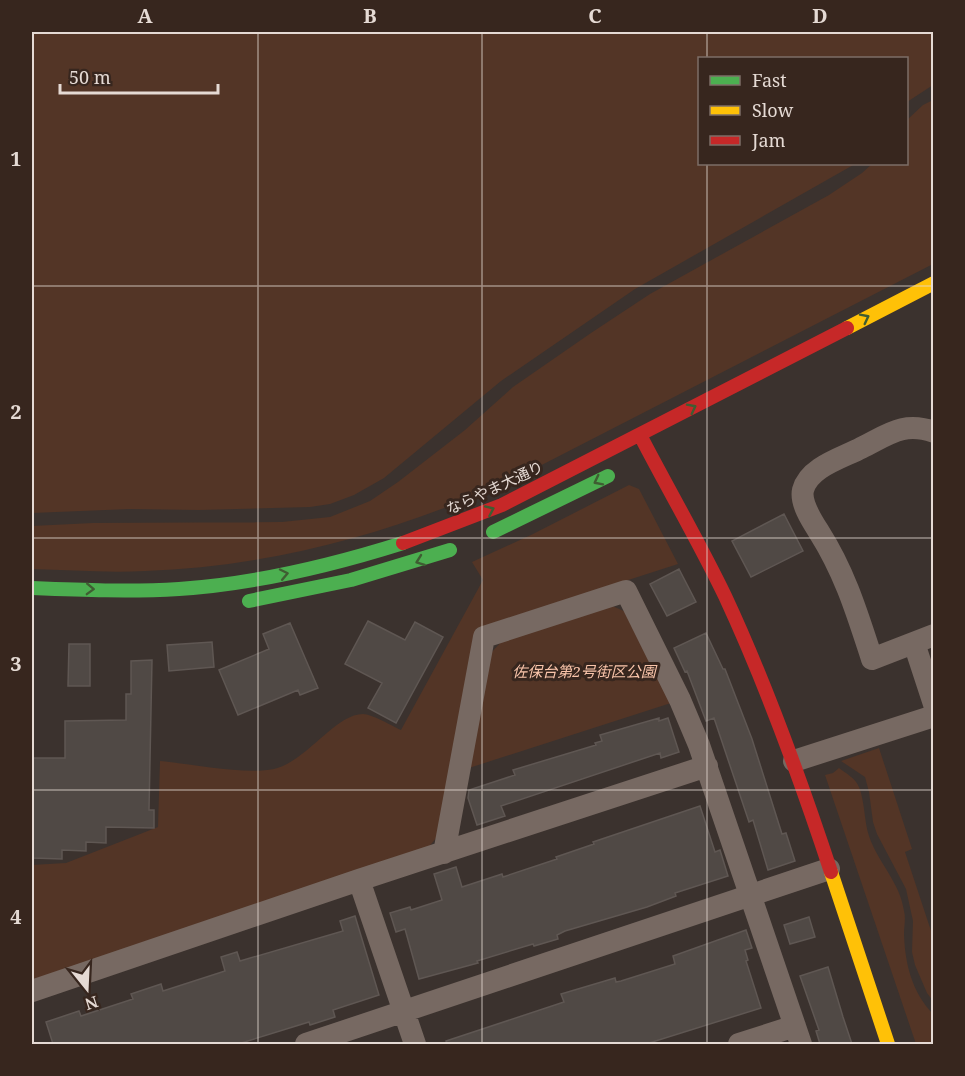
<svg xmlns="http://www.w3.org/2000/svg" width="965" height="1076" font-family="'Noto Serif','Noto Sans JP',serif">
  <style>
    .green { fill: #533526 }
    .building { fill: #504945; stroke: #5f5753; stroke-width: 1.5 }
    .lines { fill: none; stroke-linecap: round; stroke-linejoin: round }
    .street { stroke: #776962; stroke-width: 22 }
    .fast { stroke: #4caf50; stroke-width: 14 }
    .slow { stroke: #ffc107; stroke-width: 14 }
    .jam { stroke: #c62828; stroke-width: 14 }
    .oneway { stroke: #3f5d32 }
    .grid { fill: none; stroke: #e5dad4; stroke-width: 1.5; stroke-opacity: 0.55 }
    .labels { text-anchor: middle; stroke-width: 6; stroke-linejoin: round; paint-order: stroke }
    .street-label { font-size: 15px; fill: #e5dad4; stroke: #37261e }
    .park-label { font-size: 15px; font-style: italic; fill: #f9c4aa; stroke: #37261e }
    .neatline { fill: none; stroke: #e5dad4; stroke-width: 2 }
    .grid-label { font-size: 20px; text-anchor: middle; font-weight: bold; fill: #e5dad4 }
  </style>
  <rect width="100%" height="100%" fill="#3b322e"/>
  <!-- green -->
  <path class="green" d="M32 32H933V85L907 102 906 58H700V164H855L635 289 501 381 384 478 354 495 330 504 310 507 199 510 130 509 32 513Z
    M933 100V264L530 471C409 529 280 566 145 571 108 573 69 570 32 569V526L93 523 282 522 330 517 370 501 398 482 465 430 513 387 591 333 650 294 829 195 862 173 872 164H906L907 120 923 105Z
    M629 485 639 489 678 564 476 629 437 837 427 849 32 981V865L66 863 158 827 160 761C191 764 245 775 274 769 306 762 335 714 363 714 372 714 392 726 401 730L483 580 472 562 531 535Z
    M610 605 626 612 671 703 469 768 491 653 502 641Z
    M879 748 912 849 905 852 933 937V1001L927 993 915 965 912 952 913 921 906 889 877 834 873 822 869 792 865 777 841 761Z
    M839 768C847 774 855 778 859 787 865 802 864 821 869 836 878 863 900 882 904 911 906 918 904 926 904 934 905 964 912 992 933 1014V1044H916L825 775 833 773Z"/>
  <!-- building -->
  <path class="building" d="M784 514 803 551 751 577 732 541Z
    M679 569 696 602 667 616 650 584Z
    M368 621 405 640 415 622 443 637 396 723 368 708 382 683 345 664Z
    M290 623 318 688 300 695 298 690 238 715 219 670 269 649 263 634Z
    M706 633 723 669H725L752 739 782 834 786 833 795 861 768 870 753 820 749 822 714 718 706 721 687 671 685 672 674 648Z
    M212 642 214 667 169 671 167 645Z
    M69 644H90V686H68Z
    M152 660 149 810H154V828L106 827V843L86 842V851L62 850V859L32 858V758H65V721L126 720V694H131V661Z
    M659 718V721L668 718 679 752 661 758 660 753 501 806 505 816 477 825 468 798 469 790 515 775 513 770 596 745 595 743 602 741 600 735Z
    M700 806 715 852 720 850 728 876 675 893 676 896 647 907 565 931 557 935 558 939 534 946 533 944 477 961 478 963 419 979 405 929 396 932 390 913 410 907 411 910 442 900 434 874 456 867 462 887 502 874 503 877 557 859 556 857 594 844 593 842Z
    M355 916 379 995 333 1010 335 1017 310 1025 309 1022 238 1044H53L46 1022 79 1011 81 1016 133 999 131 994 161 984 163 991 225 971 221 957 237 952 240 961 343 931 340 921Z
    M809 917 815 937 790 944 784 925Z
    M746 930 752 948 745 950 748 960 746 961 761 1008 646 1044H447L446 1041 564 1002 561 994 615 978 616 982 621 981 675 964 673 956Z
    M828 967 843 1017 852 1044H820L816 1031 819 1030 800 976Z"/>
  <g class="lines">
    <!-- street -->
    <path class="street" d="M934 432C903 421 888 435 861 448 842 458 809 467 803 490 800 503 812 521 819 532 845 573 857 613 872 659L934 635
      M914 643 934 704
      M794 761 934 716
      M444 853 484 637 626 591 680 700 699 745 801 1044
      M359 880 415 1044
      M32 991 359 880 707 766
      M306 1044 829 869
      M739 1044 795 1026"/>
    <!-- fast -->
    <path class="fast" d="M493 532 608 476
      M32 588C81 590 130 592 179 589 255 584 330 566 403 543
      M249 601 351 580 450 550"/>
    <!-- slow -->
    <path class="slow" d="M847 328 934 283
      M831 872 888 1044"/>
    <!-- jam -->
    <path class="jam" d="M640 435C668 489 699 542 725 596 767 686 800 778 831 872
      M403 543 502 505 847 328"/>
  </g>
  <!-- one-way arrows -->
  <defs><path id="oneway-chevron" d="M-2-3.5L2.5 0L-2 3.5" fill="none" stroke-width="1.6" stroke-linecap="round" stroke-linejoin="round" transform="scale(1.5)"/></defs>
  <g class="oneway">
    <use href="#oneway-chevron" transform="translate(865 318) rotate(-27)"/>
    <use href="#oneway-chevron" transform="translate(692 408) rotate(-27)"/>
    <use href="#oneway-chevron" transform="translate(598 481) rotate(153)"/>
    <use href="#oneway-chevron" transform="translate(490 510) rotate(-24)"/>
    <use href="#oneway-chevron" transform="translate(420 561) rotate(160)"/>
    <use href="#oneway-chevron" transform="translate(284 574) rotate(-12)"/>
    <use href="#oneway-chevron" transform="translate(90 589) rotate(2)"/>
  </g>
  <!-- grid -->
  <path class="grid" d="M258 32V1044M482 32V1044M707 32V58M707 164V1044M32 286H934M32 538H934M32 790H934"/>
  <g class="labels">
    <!-- street labels -->
    <g class="street-label">
      <text transform="translate(495 488) rotate(-25)" y="5">ならやま大通り</text>
    </g>
    <!-- park labels -->
    <g class="park-label">
      <text x="584" y="677">佐保台第2号街区公園</text>
    </g>
  </g>
  <!-- border -->
  <rect width="965" height="1076" fill="none" stroke="#37261e" stroke-width="66"/>
  <!-- legend -->
  <rect x="698" y="57" width="210" height="108" fill="#37261e" stroke="#7d6e67" stroke-width="1.5"/>
  <rect x="710" y="76" width="30" height="9" fill="#4caf50" stroke="#7d6e67" stroke-width="1.5"/>
  <text x="752" y="87" font-size="18" fill="#e5dad4">Fast</text>
  <rect x="710" y="106" width="30" height="9" fill="#ffc107" stroke="#7d6e67" stroke-width="1.5"/>
  <text x="752" y="117" font-size="18" fill="#e5dad4">Slow</text>
  <rect x="710" y="136" width="30" height="9" fill="#c62828" stroke="#7d6e67" stroke-width="1.5"/>
  <text x="752" y="147" font-size="18" fill="#e5dad4">Jam</text>
  <!-- north arrow -->
  <g transform="translate(87 989) rotate(162)" stroke="#37261e" stroke-width="4.5" paint-order="stroke">
  <path d="M0-4.5L10 22L0 15L-10 22Z" fill="#e5dad4"/>
  <text y="-9" font-size="16" font-weight="bold" text-anchor="middle" fill="#e5dad4">N</text>
  </g>
  <!-- scale -->
  <path d="M60 84v9h158v-9" fill="none" stroke="#e5dad4" stroke-width="3"/>
  <text x="69" y="84" font-size="18" fill="#e5dad4" stroke="#37261e" stroke-width="4.5" paint-order="stroke">50 m</text>
  <rect x="33" y="33" width="899" height="1010" class="neatline"/>
  <g class="grid-label">
    <text x="145" y="23">A</text>
    <text x="370" y="23">B</text>
    <text x="595" y="23">C</text>
    <text x="820" y="23">D</text>
    <text x="16" y="166">1</text>
    <text x="16" y="419">2</text>
    <text x="16" y="671">3</text>
    <text x="16" y="924">4</text>
  </g>
</svg>
